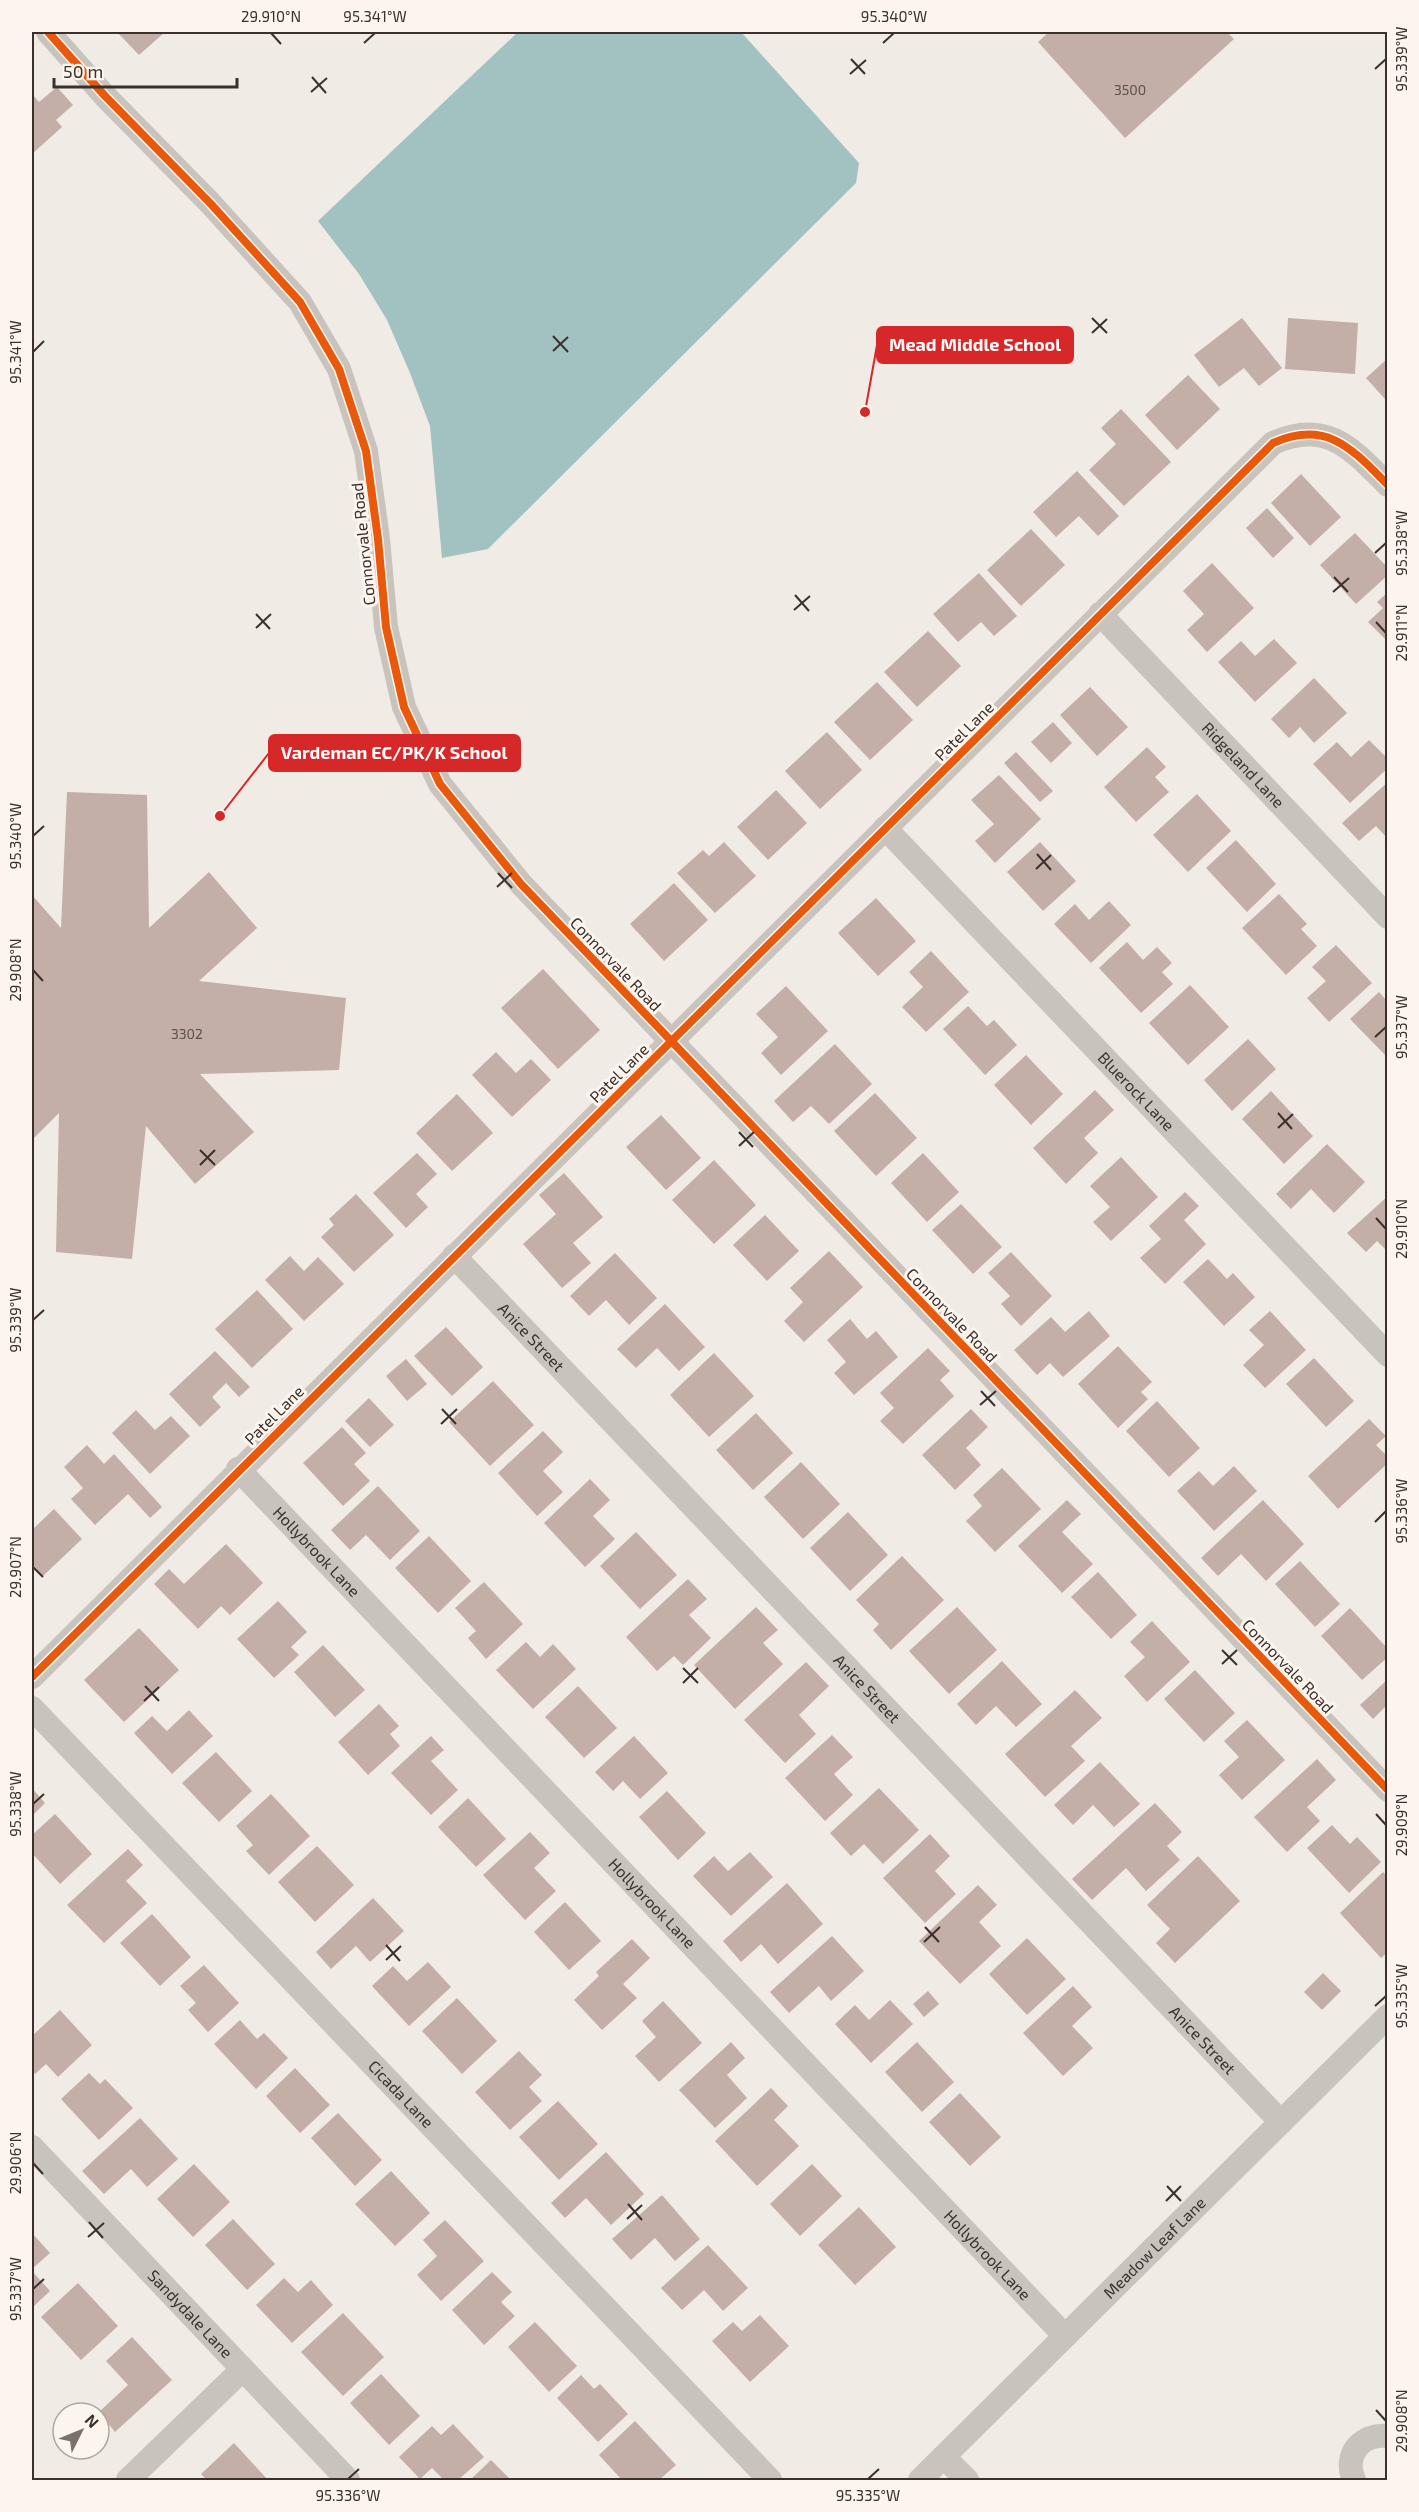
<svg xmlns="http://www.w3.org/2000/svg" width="1419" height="2512" font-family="'Exo 2',sans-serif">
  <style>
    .water { fill: #a1c2c1 }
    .building { fill: #c3afa7 }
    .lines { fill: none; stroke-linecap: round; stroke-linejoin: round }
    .minor { stroke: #c9c3be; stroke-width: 24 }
    .cycleway-casing { stroke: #fbf5ee; stroke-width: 11 }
    .cycleway { stroke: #e8590c; stroke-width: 8 }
    .ticks { fill: none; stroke: #3b302b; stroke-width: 2 }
    .labels { text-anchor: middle; stroke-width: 6; stroke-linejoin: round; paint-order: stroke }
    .number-label { font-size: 14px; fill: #5d504a }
    .street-label { font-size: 16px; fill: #3b302b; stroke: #fbf5ee }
    .leader { fill: none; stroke: #d62828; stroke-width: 2 }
    .callout-dot { fill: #d62828; stroke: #fbf5ee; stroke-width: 2 }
    .callout { fill: #d62828; stroke: #d62828; stroke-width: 2 }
    .callout-label { font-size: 18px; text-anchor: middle; font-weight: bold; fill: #fff }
    .neatline { fill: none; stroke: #3b302b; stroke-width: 2 }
    .ticks-label { font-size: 15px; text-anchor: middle; fill: #3b302b }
  </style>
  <rect width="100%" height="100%" fill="#f0ebe5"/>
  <!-- water -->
  <path class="water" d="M518 32H741L859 163 856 183 488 549 442 558 430 426 410 373 387 320 359 274 318 221Z"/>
  <!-- building -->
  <path class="building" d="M117 32H165L139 55Z
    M1049 32H1227L1234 39 1125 138 1038 42Z
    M57 87 73 105 56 120 62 127 32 154V94L39 102Z
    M1242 318 1282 368 1259 386 1244 368 1219 387 1194 355Z
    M1288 318 1358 323 1355 374 1285 369Z
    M1388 358V397L1385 399 1366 378Z
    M1188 375 1220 409 1177 450 1145 415Z
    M1121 409 1171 462 1124 506 1089 470 1116 444 1101 428Z
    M1077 471 1119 516 1098 536 1079 516 1056 537 1033 512Z
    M1301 474 1341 517 1310 546 1271 503Z
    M1267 508 1294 538 1273 558 1246 528Z
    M1031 529 1065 565 1021 606 987 570Z
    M1355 533 1388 568V575L1356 604 1320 565Z
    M1212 563 1254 608 1207 652 1187 630 1204 614 1183 591Z
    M979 573 1017 616 994 636 981 622 958 642 933 614Z
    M1388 592V642L1368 622 1383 608 1377 602Z
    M928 631 961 666 917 707 884 672Z
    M1274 639 1297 663 1255 702 1218 662 1241 641 1255 656Z
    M1314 678 1347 713 1314 743 1300 727 1289 738 1271 719Z
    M877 682 913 720 870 760 834 722Z
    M1090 687 1128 727 1097 756 1060 715Z
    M1053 722 1072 743 1051 763 1031 742Z
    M827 732 862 770 820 809 785 771Z
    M1369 740 1388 759V768L1350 803 1313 764 1337 742 1351 757Z
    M1147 747 1166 767 1155 777 1169 792 1136 822 1104 787Z
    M1016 752 1053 791 1040 802 1004 763Z
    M999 775 1041 819 995 863 975 841 994 824 971 800Z
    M1388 782V839L1376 826 1359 841 1342 823Z
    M776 790 807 823 768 860 737 827Z
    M67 792 147 795 149 928 209 872 257 928 199 981 346 998 339 1070 200 1074 254 1132 195 1184 146 1126 132 1259 56 1252 59 1113 32 1140V895L61 928Z
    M1197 794 1231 831 1188 872 1153 835Z
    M1236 840 1276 884 1247 912 1206 868Z
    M724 842 756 876 715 913 677 873 703 850 709 856Z
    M1040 842 1076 881 1043 911 1007 872Z
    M674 883 708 920 664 961 630 924Z
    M1279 894 1307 924 1301 929 1317 946 1286 975 1242 928Z
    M876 898 916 941 878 976 838 933Z
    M1109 901 1131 925 1091 963 1054 924 1075 904 1089 920Z
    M1127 942 1143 960 1157 947 1172 963 1162 972 1173 984 1141 1013 1099 968Z
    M1336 945 1372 983 1329 1022 1307 998 1326 981 1312 967Z
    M931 951 969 992 926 1032 902 1007 923 987 909 972Z
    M543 969 600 1030 558 1069 501 1008Z
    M1190 985 1229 1027 1188 1065 1149 1023Z
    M786 986 828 1031 781 1075 761 1053 778 1037 756 1014Z
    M1379 992 1388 1002V1058L1350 1019Z
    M968 1006 987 1026 994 1020 1017 1045 985 1075 943 1029Z
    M1248 1039 1276 1069 1232 1111 1204 1080Z
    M835 1044 872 1084 829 1124 811 1106 793 1122 774 1101Z
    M496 1052 516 1073 531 1059 551 1080 512 1117 472 1075Z
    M1026 1055 1063 1094 1031 1125 994 1085Z
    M1095 1090 1114 1110 1084 1138 1098 1153 1066 1184 1033 1148Z
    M1271 1091 1313 1136 1284 1164 1242 1119Z
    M875 1093 917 1138 876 1176 834 1131Z
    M457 1094 493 1133 452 1171 416 1133Z
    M661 1115 701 1158 666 1190 626 1147Z
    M1327 1144 1365 1182 1334 1213 1311 1189 1291 1209 1276 1194Z
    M417 1153 437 1174 416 1194 428 1207 406 1228 373 1193Z
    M923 1153 959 1192 927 1222 891 1183Z
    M1121 1157 1158 1197 1111 1241 1093 1222 1110 1207 1090 1186Z
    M714 1160 756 1205 714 1244 672 1200Z
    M564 1173 603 1217 573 1243 591 1263 562 1288 523 1244 556 1214 539 1195Z
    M1185 1192 1199 1206 1184 1220 1206 1244 1165 1284 1140 1258 1161 1239 1149 1226Z
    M356 1194 394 1235 354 1272 321 1237 334 1225 329 1219Z
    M1388 1196V1252L1377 1241 1366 1252 1347 1233Z
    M961 1204 1002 1247 973 1274 932 1230Z
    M765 1215 799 1251 767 1281 733 1245Z
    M829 1251 863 1287 804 1342 784 1321 803 1302 790 1288Z
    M1011 1252 1052 1296 1021 1326 1001 1304 1010 1296 988 1273Z
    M615 1253 657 1298 629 1325 606 1300 589 1316 570 1296Z
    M290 1256 304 1271 318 1257 344 1284 304 1321 265 1280Z
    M1208 1259 1227 1279 1233 1273 1255 1297 1224 1326 1183 1282Z
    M257 1290 293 1329 252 1368 215 1329Z
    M665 1304 705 1347 679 1371 657 1348 636 1368 617 1349Z
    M1089 1311 1110 1336 1063 1377 1050 1363 1037 1375 1014 1350 1051 1317 1065 1332Z
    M1270 1311 1306 1350 1265 1388 1243 1365 1264 1345 1249 1330Z
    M850 1319 867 1339 876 1331 898 1357 854 1395 834 1373 846 1362 827 1340Z
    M446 1327 483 1367 452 1396 414 1356Z
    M1118 1346 1152 1382 1141 1392 1148 1399 1118 1428 1078 1384Z
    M928 1348 950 1371 940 1380 954 1396 903 1444 880 1421 894 1408 880 1393Z
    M215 1351 250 1387 239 1397 226 1383 212 1397 221 1407 200 1427 169 1394Z
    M714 1353 754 1396 709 1437 670 1395Z
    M1314 1358 1354 1401 1326 1427 1286 1384Z
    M406 1359 427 1384 407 1401 386 1376Z
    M493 1381 534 1425 490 1466 449 1422Z
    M369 1398 394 1425 370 1447 345 1421Z
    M1157 1401 1200 1448 1169 1477 1126 1431Z
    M971 1409 988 1427 966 1448 981 1465 955 1490 922 1455Z
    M136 1410 155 1430 171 1416 190 1436 150 1474 112 1433Z
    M756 1413 793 1453 753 1490 716 1450Z
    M1369 1419 1386 1436 1376 1445 1388 1457V1463L1338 1509 1308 1476Z
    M342 1427 366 1453 354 1464 370 1481 343 1506 303 1463Z
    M543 1431 563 1452 543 1471 563 1492 537 1516 498 1473Z
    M87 1445 104 1464 114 1454 162 1507 150 1518 128 1494 95 1525 71 1499 83 1488 64 1467Z
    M801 1462 840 1504 803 1539 764 1497Z
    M1234 1466 1257 1491 1214 1531 1177 1491 1199 1471 1213 1486Z
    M1002 1468 1041 1509 995 1552 966 1521 982 1506 973 1495Z
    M590 1479 610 1500 593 1516 615 1539 585 1567 544 1523Z
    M378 1486 420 1531 390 1560 366 1535 350 1550 331 1530Z
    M1067 1500 1081 1514 1062 1532 1093 1564 1062 1593 1018 1546Z
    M1263 1500 1304 1544 1266 1581 1241 1554 1218 1576 1201 1558Z
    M54 1509 82 1539 43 1576 32 1564V1530Z
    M848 1512 888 1555 850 1591 810 1548Z
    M636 1532 677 1575 640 1609 600 1566Z
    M429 1536 471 1581 438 1613 395 1568Z
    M226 1544 263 1583 230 1615 221 1606 198 1629 154 1584 169 1569 184 1584Z
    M902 1556 944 1600 891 1650 873 1630 879 1624 856 1600Z
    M1300 1561 1340 1604 1315 1627 1275 1584Z
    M1098 1572 1137 1615 1111 1639 1071 1597Z
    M688 1579 707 1599 689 1615 711 1638 683 1665 674 1656 657 1671 626 1637Z
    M484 1582 523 1624 486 1659 468 1638 476 1631 455 1608Z
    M278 1601 307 1632 291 1647 299 1655 274 1678 237 1639Z
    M756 1607 778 1630 763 1643 783 1664 735 1709 694 1665Z
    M957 1607 997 1650 949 1694 909 1651Z
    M1350 1608 1388 1649V1657L1362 1680 1321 1636Z
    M1152 1621 1190 1662 1147 1702 1124 1676 1145 1657 1130 1642Z
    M139 1628 179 1670 124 1722 84 1680Z
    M526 1642 540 1657 553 1644 576 1669 533 1709 496 1670Z
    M323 1645 365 1690 335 1717 294 1672Z
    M1002 1661 1042 1704 1016 1727 996 1706 976 1725 957 1704Z
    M806 1662 829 1686 799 1715 816 1734 785 1763 744 1720Z
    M1195 1670 1235 1713 1204 1742 1164 1699Z
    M1388 1679V1711L1385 1707 1373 1719 1360 1705Z
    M578 1686 617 1728 584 1758 545 1717Z
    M1075 1690 1102 1718 1071 1746 1085 1761 1045 1797 1005 1754Z
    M379 1704 399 1726 390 1734 400 1746 368 1775 338 1742Z
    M189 1710 213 1736 172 1774 134 1733 152 1716 167 1731Z
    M1247 1720 1285 1760 1242 1800 1219 1775 1239 1757 1224 1741Z
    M832 1735 853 1757 834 1774 853 1795 825 1821 785 1778Z
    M431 1736 444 1750 431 1761 458 1790 431 1815 391 1773Z
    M634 1736 668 1773 640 1799 623 1781 613 1791 595 1772Z
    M216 1752 252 1791 219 1822 182 1783Z
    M1317 1759 1336 1780 1307 1807 1320 1821 1287 1852 1254 1817Z
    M1100 1762 1140 1804 1114 1827 1093 1805 1073 1825 1054 1805Z
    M32 1788 45 1803 32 1816Z
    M879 1788 919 1830 883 1864 864 1844 851 1856 830 1833Z
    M667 1791 706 1833 678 1860 639 1817Z
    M271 1794 310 1836 269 1875 246 1851 253 1845 236 1826Z
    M468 1798 506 1839 476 1867 438 1827Z
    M1155 1803 1182 1832 1167 1846 1180 1860 1146 1891 1126 1868 1092 1900 1072 1879Z
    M55 1814 92 1854 60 1884 32 1853V1835Z
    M1332 1825 1350 1844 1357 1837 1381 1862 1349 1893 1307 1848Z
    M530 1832 550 1853 534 1868 556 1891 525 1920 483 1875Z
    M930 1834 950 1856 935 1871 956 1894 925 1923 883 1878Z
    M317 1846 354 1885 315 1922 278 1882Z
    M128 1849 143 1865 126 1881 147 1903 104 1943 67 1905Z
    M750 1852 773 1877 731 1916 693 1876 714 1856 728 1871Z
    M1198 1856 1240 1901 1175 1963 1156 1943 1170 1929 1147 1905Z
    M1383 1872 1388 1877V1952L1381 1958 1340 1913Z
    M787 1883 823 1924 778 1964 761 1944 741 1962 723 1941Z
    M978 1885 997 1905 979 1922 1001 1946 960 1984 919 1941Z
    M373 1898 404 1931 370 1962 356 1946 331 1969 316 1952Z
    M565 1902 601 1941 569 1970 534 1932Z
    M152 1914 191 1957 160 1986 120 1943Z
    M832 1936 864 1971 831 2001 819 1986 789 2013 770 1992Z
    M1027 1938 1066 1979 1027 2015 989 1974Z
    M632 1939 650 1958 623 1984 637 1998 602 2030 574 2000 599 1976 596 1972Z
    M428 1962 451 1987 409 2026 372 1986 393 1966 407 1981Z
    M204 1965 239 2003 208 2032 188 2010 196 2003 180 1986Z
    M1323 1973 1341 1991 1322 2010 1304 1992Z
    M1073 1986 1092 2007 1072 2026 1093 2048 1063 2076 1023 2033Z
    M928 1991 939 2004 924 2017 913 2004Z
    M457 1998 497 2041 462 2074 422 2031Z
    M890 2000 913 2024 871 2063 835 2024 855 2005 869 2020Z
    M663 2001 702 2043 659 2082 635 2056 656 2037 642 2021Z
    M60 2010 92 2045 58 2077 46 2064 35 2074 32 2070V2036Z
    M240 2020 257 2039 264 2033 288 2058 256 2089 214 2044Z
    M731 2042 745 2058 727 2075 747 2098 715 2128 679 2090Z
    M917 2042 954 2082 922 2112 885 2072Z
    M519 2051 542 2075 529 2087 542 2101 510 2130 475 2092Z
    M295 2068 330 2105 300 2133 266 2096Z
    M89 2073 100 2084 105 2079 133 2108 99 2140 61 2099Z
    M771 2088 788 2106 774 2120 799 2146 757 2186 715 2141Z
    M960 2093 1001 2137 970 2166 929 2122Z
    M558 2101 598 2144 559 2180 519 2137Z
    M338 2113 382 2160 355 2186 311 2138Z
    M140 2118 178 2159 147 2187 131 2169 104 2194 82 2171Z
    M606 2152 644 2194 611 2225 586 2198 565 2218 551 2203Z
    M194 2164 230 2202 193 2237 157 2199Z
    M812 2164 842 2196 800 2236 770 2204Z
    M391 2171 430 2213 395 2246 355 2204Z
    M662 2195 700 2239 675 2261 655 2238 631 2260 612 2239Z
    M859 2207 896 2247 855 2285 818 2245Z
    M233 2219 275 2264 247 2290 205 2245Z
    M445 2220 484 2261 441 2301 417 2275 437 2256 423 2240Z
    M32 2233 50 2253 32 2269Z
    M708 2245 748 2288 723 2311 704 2290 682 2310 661 2288Z
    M32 2271 50 2291 32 2308Z
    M492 2272 512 2292 501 2302 515 2316 484 2345 452 2310Z
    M284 2278 298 2292 311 2280 333 2305 292 2343 256 2305Z
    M78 2283 118 2326 81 2360 41 2317Z
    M343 2313 384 2357 343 2396 301 2352Z
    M760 2315 789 2346 750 2382 712 2341 733 2322 742 2331Z
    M535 2322 577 2366 549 2392 508 2347Z
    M132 2337 172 2380 115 2432 99 2412 128 2385 106 2361Z
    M381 2374 420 2416 389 2445 350 2403Z
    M581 2375 594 2389 600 2384 628 2414 598 2442 557 2398Z
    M635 2421 676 2465 659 2480H622L599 2455Z
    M453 2424 484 2457 458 2480H444L432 2468 420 2479 399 2457 432 2426 441 2435Z
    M234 2443 268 2480H207L201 2474Z
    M491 2460 511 2480H470Z"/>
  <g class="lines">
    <!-- minor -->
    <g class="minor">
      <path d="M48 32 105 96 210 203 300 302 339 369 366 451 378 539 386 627 404 707 440 784 521 884 1388 1790"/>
      <path id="s1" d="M1100 614 1388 917"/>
      <path id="s2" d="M885 828 1388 1355"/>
      <path id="s3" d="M454 1256 1281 2122"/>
      <path id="s4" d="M238 1469 1065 2336"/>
      <path d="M32 1677 1273 443C1327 419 1352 449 1388 485"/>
      <path id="s5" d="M32 1708 770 2480"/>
      <path id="s6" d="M32 2147 348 2480"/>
      <path d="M944 2457 967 2480"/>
      <path d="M128 2480 243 2369"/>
      <path id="s7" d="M920 2480 1388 2016"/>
      <path d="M1354 2480C1343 2455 1361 2433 1388 2436"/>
    </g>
    <defs>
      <path id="cycleway" d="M48 32 105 96 210 203 300 302 339 369 366 451 378 539 386 627 404 707 440 784 521 884 1388 1790
        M32 1677 1273 443C1327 419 1352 449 1388 485"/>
    </defs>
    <!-- cycleway casing -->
    <use href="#cycleway" class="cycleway-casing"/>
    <!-- cycleway -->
    <use href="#cycleway" class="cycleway"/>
  </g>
  <!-- ticks -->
  <path class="ticks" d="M271 33 281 44M364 43 375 33M883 43 894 33M851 59 865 74M1375 69 1386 59M850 74 866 60M312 77 326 93M311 92 327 78M1092 318 1107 333M1092 333 1107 319M553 336 568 352M553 351 568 337M33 352 44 341M1375 553 1386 543M1334 577 1348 592M1333 592 1349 578M795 595 809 611M794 610 810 596M256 614 270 629M1376 622 1386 633M256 628 271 614M33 836 44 826M1037 854 1051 870M1036 869 1051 855M498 873 512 888M497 887 512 873M33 970 43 981M1375 1037 1386 1027M1278 1113 1292 1129M1278 1128 1293 1114M739 1132 753 1147M739 1146 754 1132M200 1150 215 1165M200 1165 215 1150M1376 1218 1386 1229M33 1320 44 1310M981 1391 995 1406M980 1405 996 1391M442 1409 456 1424M441 1424 457 1409M1375 1522 1386 1511M33 1567 43 1577M1222 1650 1237 1665M1222 1664 1237 1650M683 1668 698 1683M683 1683 698 1668M145 1686 159 1701M144 1701 159 1687M33 1804 44 1794M1376 1814 1386 1825M925 1927 939 1942M924 1942 940 1927M386 1945 400 1961M386 1960 401 1946M1375 2006 1386 1996M33 2163 43 2174M1167 2186 1181 2201M1166 2201 1181 2186M628 2204 642 2220M627 2219 642 2205M89 2222 103 2238M88 2237 104 2223M33 2289 44 2279M1376 2410 1386 2421M348 2479 359 2469M868 2479 879 2469"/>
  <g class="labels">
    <!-- number labels -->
    <g class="number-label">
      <text x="1130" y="95">3500</text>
      <text x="187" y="1039">3302</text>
    </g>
    <!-- street labels -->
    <g class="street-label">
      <text transform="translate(363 544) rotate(-96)" y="6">Connorvale Road</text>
      <text transform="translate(964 731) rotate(-45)" y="6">Patel Lane</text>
      <text dy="6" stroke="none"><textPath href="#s1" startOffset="208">Ridgeland Lane</textPath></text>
      <text transform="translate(616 964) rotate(46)" y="6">Connorvale Road</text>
      <text transform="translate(619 1073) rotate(-45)" y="6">Patel Lane</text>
      <text dy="6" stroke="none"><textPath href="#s2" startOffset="364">Bluerock Lane</textPath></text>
      <text transform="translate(952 1315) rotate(46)" y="6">Connorvale Road</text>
      <text dy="6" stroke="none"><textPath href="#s3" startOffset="112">Anice Street</textPath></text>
      <text transform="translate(274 1415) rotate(-45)" y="6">Patel Lane</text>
      <text dy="6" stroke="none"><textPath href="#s4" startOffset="114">Hollybrook Lane</textPath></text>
      <text transform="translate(1288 1666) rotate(46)" y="6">Connorvale Road</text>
      <text dy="6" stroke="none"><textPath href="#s3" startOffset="598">Anice Street</textPath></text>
      <text dy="6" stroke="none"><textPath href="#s4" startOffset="600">Hollybrook Lane</textPath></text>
      <text dy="6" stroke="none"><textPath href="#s3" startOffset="1084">Anice Street</textPath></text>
      <text dy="6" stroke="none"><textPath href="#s5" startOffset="534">Cicada Lane</textPath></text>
      <text dy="6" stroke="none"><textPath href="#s7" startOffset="330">Meadow Leaf Lane</textPath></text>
      <text dy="6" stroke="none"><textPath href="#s4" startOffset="1086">Hollybrook Lane</textPath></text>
      <text dy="6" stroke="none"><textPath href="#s6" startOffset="230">Sandydale Lane</textPath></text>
    </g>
  </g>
  <!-- callouts -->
  <path class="leader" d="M865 412L877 345M220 816L269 753"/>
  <g class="callout-dot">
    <circle cx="865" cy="412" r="6"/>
    <circle cx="220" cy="816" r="6"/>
  </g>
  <g class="callout">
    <rect x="877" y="327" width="196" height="36" rx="6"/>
    <rect x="269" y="735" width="251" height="36" rx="6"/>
  </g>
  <g class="callout-label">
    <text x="975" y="351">Mead Middle School</text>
    <text x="394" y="759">Vardeman EC/PK/K School</text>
  </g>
  <!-- border -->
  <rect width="1419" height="2512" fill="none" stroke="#fbf5ee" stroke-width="66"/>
  <!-- north arrow -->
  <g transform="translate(81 2431) rotate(47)"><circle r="28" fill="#fbf5ee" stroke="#aea6a0" stroke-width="1.5"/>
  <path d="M0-4.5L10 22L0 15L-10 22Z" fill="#7a716c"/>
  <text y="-9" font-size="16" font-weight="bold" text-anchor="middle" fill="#3b302b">N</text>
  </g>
  <!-- scale -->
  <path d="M54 78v9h183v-9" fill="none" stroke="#3b302b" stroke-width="3"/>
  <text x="63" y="78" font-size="18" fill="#3b302b" stroke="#fbf5ee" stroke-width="4.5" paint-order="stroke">50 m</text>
  <rect x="33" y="33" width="1353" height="2446" class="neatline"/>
  <g class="ticks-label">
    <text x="271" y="22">29.910°N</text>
    <text x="375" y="22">95.341°W</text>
    <text x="894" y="22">95.340°W</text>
    <text transform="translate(1402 59) rotate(-90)" y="5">95.339°W</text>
    <text transform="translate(16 352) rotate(-90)" y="5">95.341°W</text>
    <text transform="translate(1402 543) rotate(-90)" y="5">95.338°W</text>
    <text transform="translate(1402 633) rotate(-90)" y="5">29.911°N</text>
    <text transform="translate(16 836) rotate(-90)" y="5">95.340°W</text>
    <text transform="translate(16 970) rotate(-90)" y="5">29.908°N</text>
    <text transform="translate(1402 1027) rotate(-90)" y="5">95.337°W</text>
    <text transform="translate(1402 1229) rotate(-90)" y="5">29.910°N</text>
    <text transform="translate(16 1320) rotate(-90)" y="5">95.339°W</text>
    <text transform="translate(1402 1511) rotate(-90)" y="5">95.336°W</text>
    <text transform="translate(16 1567) rotate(-90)" y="5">29.907°N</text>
    <text transform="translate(16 1804) rotate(-90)" y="5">95.338°W</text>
    <text transform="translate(1402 1825) rotate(-90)" y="5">29.909°N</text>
    <text transform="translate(1402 1996) rotate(-90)" y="5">95.335°W</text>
    <text transform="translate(16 2163) rotate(-90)" y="5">29.906°N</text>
    <text transform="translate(16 2289) rotate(-90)" y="5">95.337°W</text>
    <text transform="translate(1402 2421) rotate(-90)" y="5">29.908°N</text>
    <text x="348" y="2501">95.336°W</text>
    <text x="868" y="2501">95.335°W</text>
  </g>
</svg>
